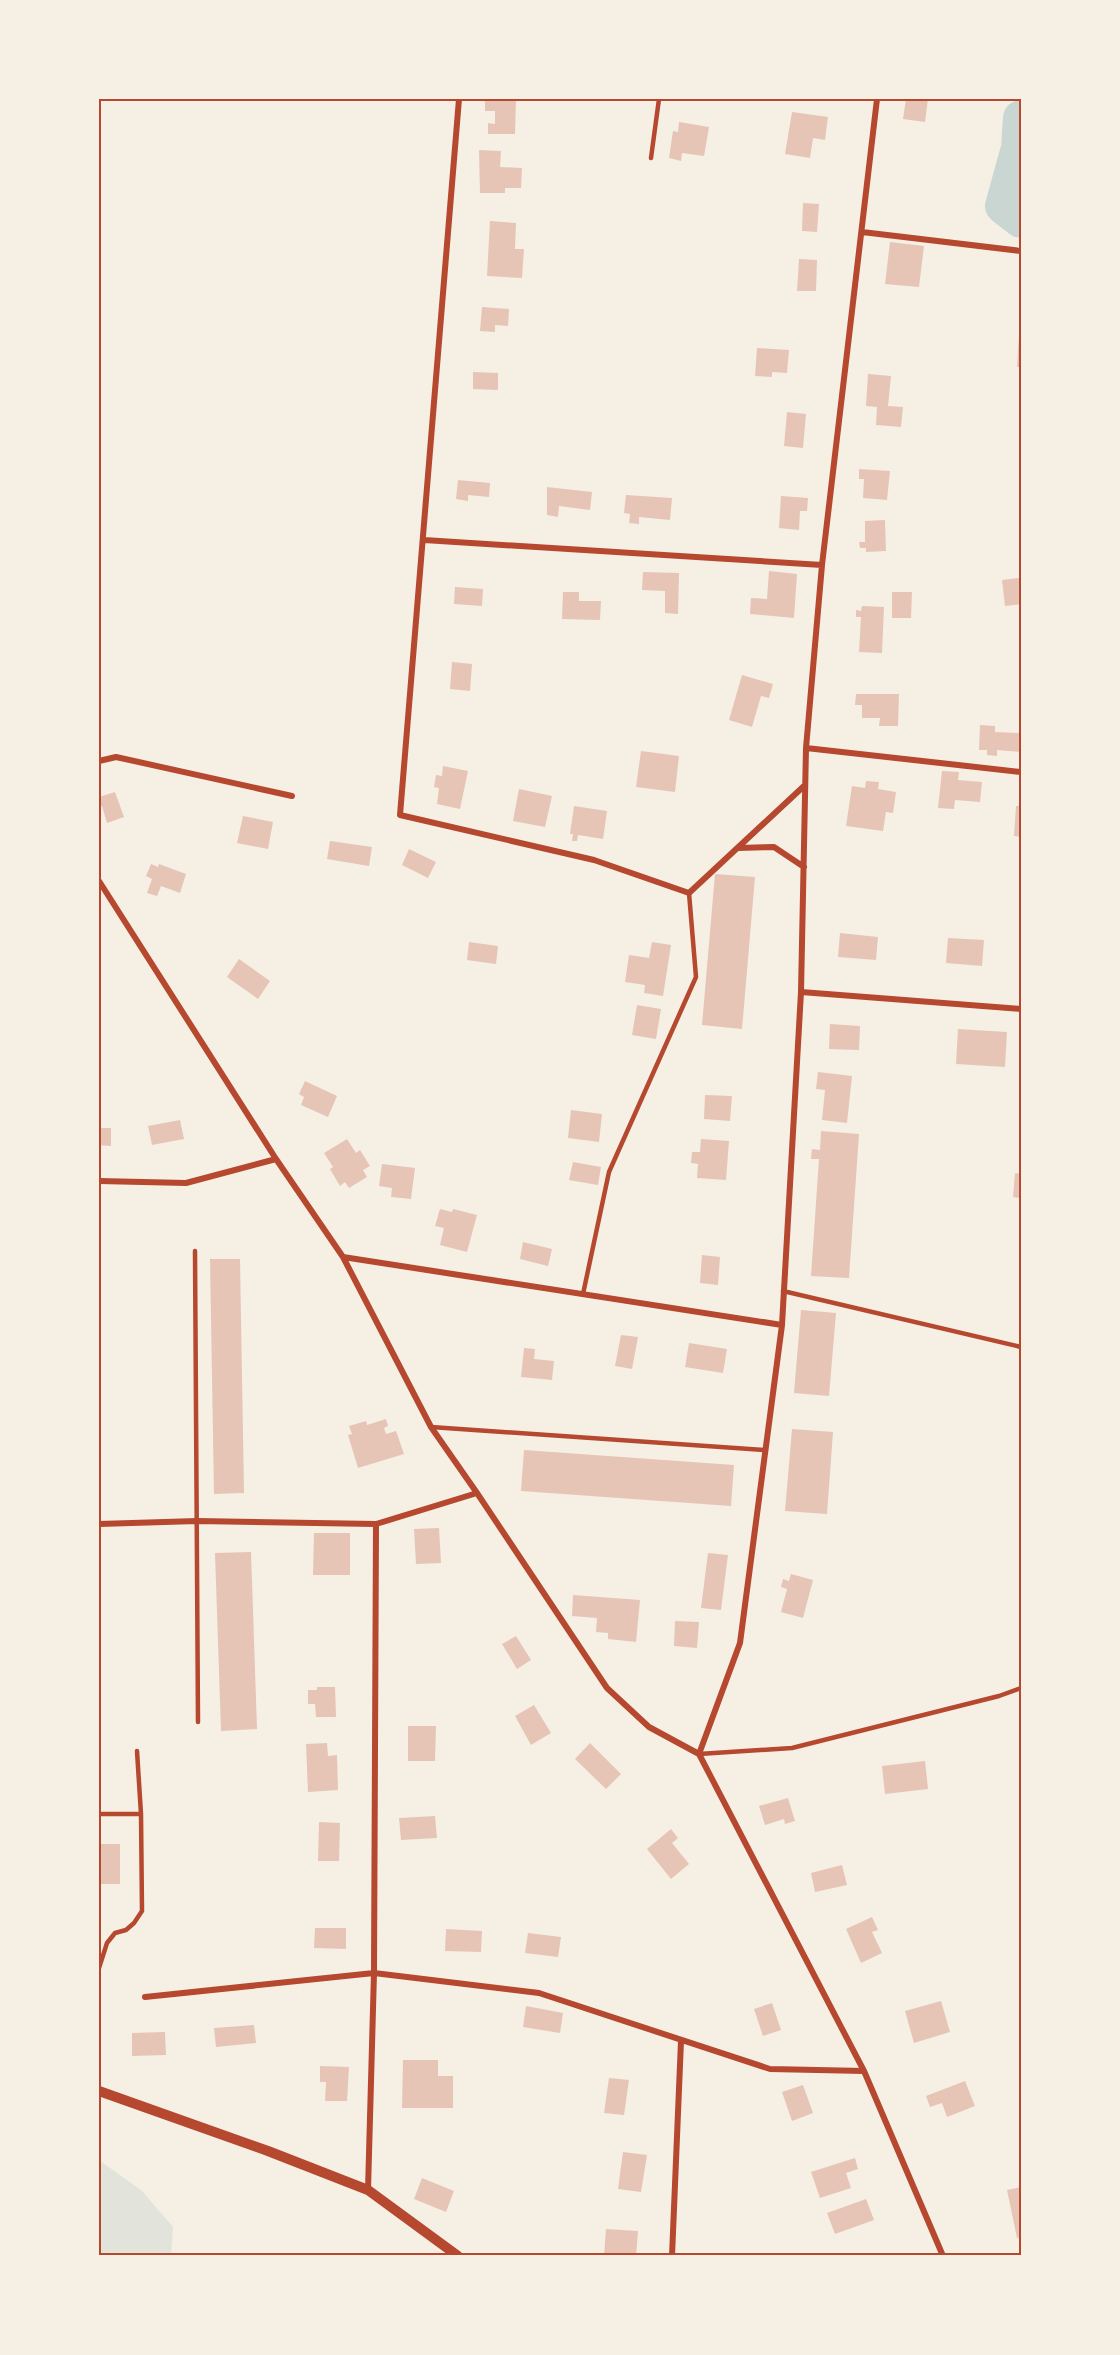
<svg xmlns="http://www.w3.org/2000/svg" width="1120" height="2355" font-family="'Noto Serif',serif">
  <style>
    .green { fill: #e2e4dc }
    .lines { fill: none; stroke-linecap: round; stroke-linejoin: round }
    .river { stroke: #c9d6d2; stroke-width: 36 }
    .building { fill: #e6c5b7 }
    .service { stroke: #b5482f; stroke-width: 4.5 }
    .minor { stroke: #b5482f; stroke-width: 6 }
    .tertiary { stroke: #b5482f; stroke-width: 10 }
    .neatline { fill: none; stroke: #b5482f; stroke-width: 2 }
  </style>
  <rect width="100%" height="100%" fill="#f6efe4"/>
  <!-- green -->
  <path class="green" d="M99 2160 142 2191 173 2227 171 2256H99Z"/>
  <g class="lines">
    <!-- river -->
    <path class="river" d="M1021 118 1019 148 1003 206 1021 220"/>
  </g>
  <!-- building -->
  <path class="building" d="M485 99H516L515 134H488V123L495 124V111H485Z
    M906 99H928L925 122 903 119Z
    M792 112 828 117 825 140 813 138 810 158 785 154Z
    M679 122 709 127 704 156 682 153 681 161 669 158 673 131 678 132Z
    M479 150 501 151 500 167 522 168 521 188H505V193H480Z
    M803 203 819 204 817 232 802 231Z
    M490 221 516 223 515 249H524L522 278 487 276Z
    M890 242 924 246 919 287 885 284Z
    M799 259 817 260 816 291H797Z
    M482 307 509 309 508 326 495 325V332L480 331Z
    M1019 335H1021V367H1017Z
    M757 348 789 350 787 373 772 372V377L755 376Z
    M473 372 498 373V390L473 389Z
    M868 374 891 376 888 406 903 407 901 427 876 425 877 407 866 406Z
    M787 412 806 414 803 448 784 446Z
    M859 469 890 471 887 500 863 498 864 479H859Z
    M458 480 490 483 489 497 468 495V501L456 499Z
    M547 487 592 492 590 510 559 506 558 517 547 515Z
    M626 495 672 498 670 520 639 517V524L629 523 630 514 624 513Z
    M781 496 808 498 807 511H800L799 530 779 528Z
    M885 520 886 551 866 552V548H860L859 542H865V521Z
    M769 571 797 574 794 618 750 614 751 598 767 599Z
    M643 572 679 573 678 614 665 613V591L642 590Z
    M1019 578 1021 604 1005 606 1002 580Z
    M455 587 483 589 482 606 454 604Z
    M563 592H579V601H601L600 620 562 619Z
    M892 592H912L911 618H892Z
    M862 606 884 607 882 653 859 652 861 617H856V610L861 611Z
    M452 662 472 664 470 691 450 689Z
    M742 675 773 684 769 698 761 696 752 727 729 720Z
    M856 694H899L898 726H879L880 718H862V705H855Z
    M980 725 995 726V732L1021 733V752L997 750V756L987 755V750H979Z
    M641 751 679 756 675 792 636 787Z
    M443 766 468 771 460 809 437 804 439 788 434 787 436 775 442 776Z
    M942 771 959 772 958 780 982 782 980 802 955 800 954 809 938 808Z
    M866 781 879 782 878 789 896 792 893 813 886 812 883 831 846 826 852 786 865 788Z
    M519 789 552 796 545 827 513 821Z
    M115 792 124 817 107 823 102 806 99 807V797Z
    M574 806 607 811 603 839 578 835 577 841H572L573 834H570Z
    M1016 806H1021V837L1014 836Z
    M243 816 273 822 268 849 237 843Z
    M330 841 372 847 369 866 327 859Z
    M409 849 436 862 428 878 402 865Z
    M151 864 158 867 159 864 186 874 180 893 161 886 157 896 147 893 152 879 146 876Z
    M715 874 755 877 742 1029 702 1025Z
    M840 933 878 937 876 960 838 957Z
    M948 938 984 940 982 966 946 963Z
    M469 942 498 946 496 964 467 960Z
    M652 942 671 945 663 996 644 993 645 985 625 982 629 955 649 958Z
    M239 959 270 981 258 999 227 977Z
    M637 1005 661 1009 656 1039 632 1035Z
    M830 1024 860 1026 859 1050 829 1049Z
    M958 1029 1007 1032 1005 1067 956 1064Z
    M818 1072 852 1076 847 1123 822 1120 825 1090 816 1089Z
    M305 1081 337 1096 328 1117 301 1105 304 1097 299 1094Z
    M705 1095 732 1096 730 1121 704 1119Z
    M571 1110 602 1114 599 1142 568 1138Z
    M180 1120 184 1139 152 1145 148 1126Z
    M99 1128H111V1146L99 1145Z
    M821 1131 859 1134 849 1278 811 1276 819 1159H811L812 1149 820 1150Z
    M347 1139 356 1153 360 1150 370 1166 363 1170 367 1177 349 1188 345 1182 340 1186 330 1169 333 1167 324 1153Z
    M701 1139 729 1141 726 1180 697 1178 698 1164 691 1163 692 1152H700Z
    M573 1162 601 1167 598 1185 569 1180Z
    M382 1164 415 1168 411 1199 391 1197 392 1188 379 1186Z
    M1015 1173 1021 1174V1198L1013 1197Z
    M440 1209 452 1212 453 1209 477 1215 467 1252 440 1245 444 1228 435 1226Z
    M523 1242 552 1249 548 1266 520 1259Z
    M702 1255 720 1257 718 1285 700 1283Z
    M210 1259H240L244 1493 214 1494Z
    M801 1310 836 1313 829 1396 794 1393Z
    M621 1335 638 1337 632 1369 615 1366Z
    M689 1343 727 1349 723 1373 685 1367Z
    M524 1348 535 1349 534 1359 554 1361 552 1380 521 1377Z
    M386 1419 388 1426 384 1428 386 1434 396 1431 404 1454 358 1468 348 1435 352 1434 349 1426 366 1421 367 1425Z
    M792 1429 833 1432 827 1514 785 1511Z
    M524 1450 734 1465 731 1506 521 1491Z
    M439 1528 441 1563 416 1564 414 1529Z
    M314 1533H350V1575H313Z
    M251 1552 257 1729 221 1731 215 1553Z
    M708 1553 728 1555 721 1610 701 1608Z
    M791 1574 813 1580 803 1618 781 1612 787 1589 781 1587 783 1579 789 1581Z
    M573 1595 640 1600 636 1642 608 1639V1633L596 1632 597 1618 572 1616Z
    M675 1621 699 1622 697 1648 674 1646Z
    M516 1636 531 1660 517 1669 502 1644Z
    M317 1687H335L336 1717H316L315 1704H308V1690H317Z
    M534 1705 551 1733 531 1745 515 1716Z
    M408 1726H436L435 1761H408Z
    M327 1743 328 1756 337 1755 338 1790 308 1792 306 1744Z
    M590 1743 621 1774 606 1789 575 1759Z
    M925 1761 928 1789 885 1794 882 1766Z
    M788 1798 795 1821 785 1824 784 1819 765 1825 759 1806Z
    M435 1816 437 1838 401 1840 399 1818Z
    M319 1822 340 1823 339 1861H318Z
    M671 1829 678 1838 672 1843 689 1864 671 1879 647 1849Z
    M99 1844H120V1884H99Z
    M842 1865 847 1885 815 1892 811 1873Z
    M872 1917 878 1930 872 1932 882 1953 861 1963 846 1929Z
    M315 1928H346V1949L314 1948Z
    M446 1929 482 1931 481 1952 445 1951Z
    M528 1933 561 1937 558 1957 525 1953Z
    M941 2001 950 2032 914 2043 905 2011Z
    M772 2003 781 2030 763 2036 754 2009Z
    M526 2006 563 2013 560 2033 523 2027Z
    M254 2025 256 2043 216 2047 214 2028Z
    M165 2032 166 2055 132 2056V2033Z
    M403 2060H438V2076H453V2108H402Z
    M320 2066 349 2067 347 2101H325L326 2082H320Z
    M609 2078 629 2080 624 2115 604 2113Z
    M965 2081 975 2106 947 2117 942 2103 930 2107 926 2096Z
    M803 2085 813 2113 792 2121 782 2092Z
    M623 2152 647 2155 641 2192 618 2189Z
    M855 2158 858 2169 846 2173 851 2188 820 2198 811 2172Z
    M422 2178 454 2191 446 2212 414 2199Z
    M1021 2187V2237L1017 2238 1007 2190Z
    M866 2199 874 2220 835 2234 827 2213Z
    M606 2229 638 2231 636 2256H604Z"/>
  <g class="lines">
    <!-- service -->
    <path class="service" d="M651 158 659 99
      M195 1251 198 1722
      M783 1291 1021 1347
      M583 1294 609 1172 696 977 689 893
      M431 1427 765 1450
      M699 1754 792 1748 999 1696 1021 1688
      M99 1814H141
      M99 1968 107 1943 115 1933 126 1930 134 1923 142 1911 141 1814 137 1751"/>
    <!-- minor -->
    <path class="minor" d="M459 99 400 815 594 860 689 893 804 786
      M862 232 1021 251
      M424 540 822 565
      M806 748 1021 772
      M99 761 116 757 292 796
      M738 848 774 847 804 867
      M99 881 276 1159 343 1257 431 1427 477 1493 607 1688 649 1727 699 1754 864 2071 943 2256
      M801 992 1021 1009
      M99 1181 186 1183 276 1159
      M343 1257 782 1325
      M99 1524 197 1521 376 1524 477 1493
      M699 1754 740 1643 782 1325 801 992 806 748 822 565 877 99
      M145 1997 374 1973 539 1993 770 2069 864 2071
      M368 2190 374 1973 376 1524
      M672 2256 681 2041"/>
    <!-- tertiary -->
    <path class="tertiary" d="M99 2091 268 2151 368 2190 458 2256"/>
  </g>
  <!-- border -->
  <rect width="1120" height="2355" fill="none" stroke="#f6efe4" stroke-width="201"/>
  <rect x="100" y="100" width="920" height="2154" class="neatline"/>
</svg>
